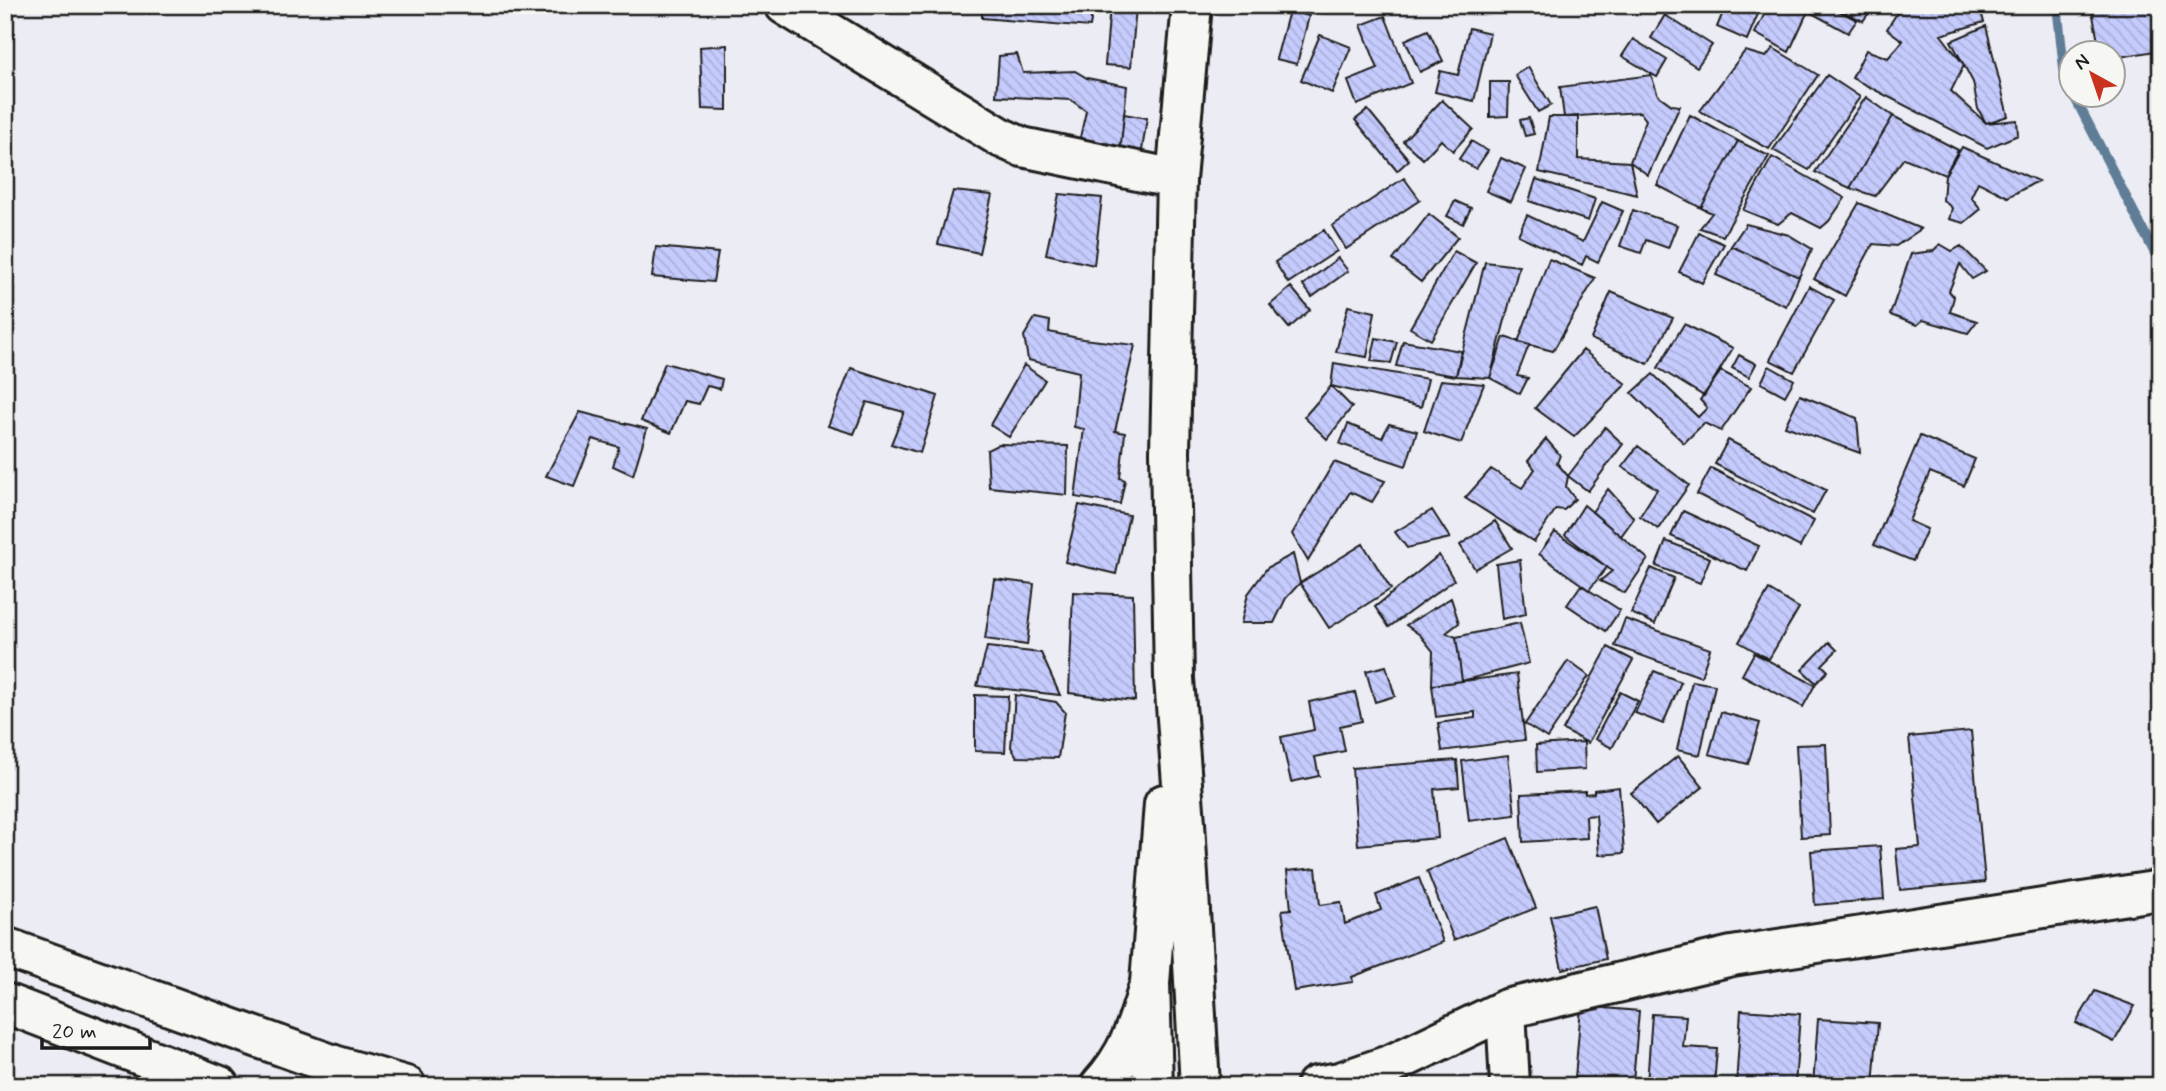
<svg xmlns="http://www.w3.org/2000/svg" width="2166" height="1091" font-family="Mynerve,sans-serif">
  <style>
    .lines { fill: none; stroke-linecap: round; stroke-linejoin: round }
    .stream { stroke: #607d97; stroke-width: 10 }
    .building { fill: url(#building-back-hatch); stroke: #1c1c1c; stroke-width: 2 }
    .minor-casing { stroke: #1c1c1c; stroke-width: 44 }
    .major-casing { stroke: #1c1c1c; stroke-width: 44 }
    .minor { stroke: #f6f6f2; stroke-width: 38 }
    .major { stroke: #f6f6f2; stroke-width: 38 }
  </style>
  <defs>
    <pattern id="building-back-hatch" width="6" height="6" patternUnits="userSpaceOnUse" patternTransform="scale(1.75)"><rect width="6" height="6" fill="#c5cbfd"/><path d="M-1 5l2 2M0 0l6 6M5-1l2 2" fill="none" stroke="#a9aed8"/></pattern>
  </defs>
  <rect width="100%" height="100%" fill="#ecedf4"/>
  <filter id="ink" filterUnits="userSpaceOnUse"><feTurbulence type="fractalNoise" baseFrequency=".0143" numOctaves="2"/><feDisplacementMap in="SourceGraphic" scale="14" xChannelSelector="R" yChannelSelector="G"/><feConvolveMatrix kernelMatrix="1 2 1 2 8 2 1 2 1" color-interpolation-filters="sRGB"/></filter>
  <g filter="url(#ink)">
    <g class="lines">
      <!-- stream -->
      <path class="stream" d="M2057 5 2065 78 2072 91
        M2073 94 2161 265"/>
    </g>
    <!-- building -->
    <path class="building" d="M982 5H1093L1090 27 982 18Z
      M1110 5 1136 6 1131 67 1105 65Z
      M1726 5H1736L1758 14 1747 40 1717 27Z
      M1769 5H1827L1857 20 1848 33 1808 11 1789 52 1755 33Z
      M1829 5H1868L1871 10 1863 21Z
      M1902 5H1979L1984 22 1941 35 1964 65 1951 91 1986 123 2017 120 2018 135 1987 148 1852 78 1866 50 1888 58 1903 41 1887 29Z
      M2091 5H2161V50L2114 58V52H2100Z
      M1289 11 1309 16 1297 64 1276 59Z
      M1665 15 1712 45 1697 67 1651 38Z
      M1385 16 1411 83 1357 105 1348 81 1378 69 1361 25Z
      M1986 26 2008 116 1986 123 1978 109 1973 82 1951 41Z
      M1469 28 1490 33 1474 101 1435 92 1440 71 1458 75Z
      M1428 30 1443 61 1420 72 1405 40Z
      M1320 35 1351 47 1332 93 1301 80Z
      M1633 39 1667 60 1657 77 1622 56Z
      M727 45V110L702 109 700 47Z
      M1773 48 1818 75 1769 149 1700 111 1745 51 1766 57Z
      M1017 54 1023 73 1075 71 1087 78 1127 86 1120 154 1077 151 1086 111 1071 100 996 96 999 56Z
      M1528 67 1551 105 1538 112 1515 75Z
      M1651 75 1658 95 1672 105 1680 106 1648 175 1630 162 1646 120 1640 112 1564 117 1560 87Z
      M1827 75 1860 97 1809 170 1773 150Z
      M1490 82H1509L1508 116 1490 117Z
      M1866 97 1893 116 1850 188 1815 172Z
      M1442 100 1473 129 1453 151 1441 140 1423 159 1403 141Z
      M1368 110 1409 160 1397 171 1355 120Z
      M1124 114 1147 118 1141 157 1120 154Z
      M1690 115 1738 141 1701 208 1657 185Z
      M1893 116 1958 150 1945 175 1904 158 1875 196 1850 188Z
      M1549 117H1578V159L1630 162 1637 195 1539 172Z
      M1529 118 1534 134 1525 136 1520 120Z
      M1471 141 1488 151 1476 169 1459 159Z
      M1738 141 1769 156 1723 236 1700 228 1712 213 1701 208Z
      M1962 147 2038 181 2008 197 1978 182 1971 197 1981 209 1964 223 1949 219 1952 208 1943 200 1945 175Z
      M1772 157 1845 198 1829 221 1821 228 1792 213 1778 224 1743 210Z
      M1501 158 1526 169 1511 202 1486 191Z
      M1404 178 1420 200 1346 249 1332 226Z
      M1536 179 1595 199 1588 221 1529 201Z
      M953 191 992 195 979 253 938 244Z
      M1059 194 1102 198 1094 265 1046 254Z
      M1455 201 1471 208 1463 224 1447 216Z
      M1602 202 1623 211 1598 262 1586 256 1582 265 1518 235 1527 215 1583 242Z
      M1859 203 1921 229 1896 246 1873 244 1845 296 1814 279Z
      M1633 210 1677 225 1668 248 1646 240 1641 253 1620 246Z
      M1429 214 1458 237 1421 282 1393 260Z
      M1746 224 1789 235 1812 249 1799 277 1731 246Z
      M1324 230 1337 251 1288 283 1275 262Z
      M1699 233 1724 244 1702 283 1679 272Z
      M1940 244 1952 251 1961 246 1986 271 1972 279 1960 264 1949 291 1954 297 1950 312 1977 321 1968 333 1923 320 1917 325 1890 315 1911 254 1933 251Z
      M1731 246 1799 277 1786 306 1716 275Z
      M656 247 718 253 713 282 652 277Z
      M1454 251 1476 263 1431 340 1410 328Z
      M1338 258 1348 271 1312 297 1303 285Z
      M1549 259 1595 278 1553 351 1518 342Z
      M1485 262 1519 266 1490 378 1456 376Z
      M1809 286 1834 300 1794 372 1770 360Z
      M1291 287 1310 310 1289 328 1270 305Z
      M1611 292 1673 318 1648 364 1591 339Z
      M1348 306 1375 312 1367 357 1336 352Z
      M1035 318 1050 321 1049 332 1083 339 1135 345 1115 431 1125 433 1120 478 1125 480 1120 504 1075 497 1084 429 1074 427 1079 372 1028 360 1024 336Z
      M1684 324 1733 348 1704 396 1658 368Z
      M1504 337 1529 345 1517 376 1528 378 1520 394 1490 378Z
      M1376 338 1397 342 1391 363 1371 361Z
      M1403 341 1461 351 1456 376 1396 366Z
      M1583 350 1626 384 1574 437 1535 408Z
      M1739 355 1756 364 1749 377 1732 368Z
      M665 363 722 379 720 389 707 386 699 404 685 401 671 433 641 421Z
      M1334 363 1428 379 1421 407 1331 386Z
      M1024 365 1045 380 1009 437 990 425Z
      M1769 366 1794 380 1785 396 1761 383Z
      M851 368 938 396 920 453 891 444 904 412 867 402 854 434 828 426Z
      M1721 371 1751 387 1721 431 1704 423 1684 443 1632 393 1653 374 1698 417 1707 408 1700 400Z
      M1441 380 1484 384 1461 443 1424 431Z
      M1331 386 1352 407 1327 439 1304 417Z
      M1800 395 1857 418 1860 453 1785 426Z
      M580 412 647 429 633 475 613 466 619 447 593 439 574 486 546 476Z
      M1348 424 1382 438 1389 424 1417 431 1406 466 1340 444Z
      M1605 427 1623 444 1588 491 1568 476Z
      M1920 436 1975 459 1964 486 1930 472 1909 521 1927 529 1913 561 1874 545Z
      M1546 439 1560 455 1557 463 1568 476 1566 487 1575 499 1564 510 1556 509 1534 542 1465 498 1491 469 1522 488 1535 469 1528 461Z
      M1728 440 1826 490 1813 514 1715 464Z
      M999 444 1068 446 1067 495 989 487 987 450Z
      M1638 446 1689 485 1658 529 1640 516 1657 489 1622 467Z
      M1334 462 1385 481 1372 502 1350 492 1308 561 1292 534Z
      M1711 468 1814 521 1800 547 1697 494Z
      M1608 489 1634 518 1621 536 1592 512Z
      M1079 505 1129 515 1116 574 1065 562Z
      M1584 505 1648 559 1625 593 1600 581 1612 571 1565 535Z
      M1432 510 1450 538 1407 548 1395 532Z
      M1683 511 1759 546 1747 571 1671 536Z
      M1495 521 1512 548 1475 569 1460 545Z
      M1555 532 1607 567 1589 590 1539 554Z
      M1666 541 1710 558 1700 583 1656 566Z
      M1363 544 1391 589 1329 628 1300 583Z
      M1293 554 1300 583 1286 598 1274 623H1241L1248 594 1267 568Z
      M1439 555 1454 580 1389 627 1375 607Z
      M1520 560 1526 614 1502 619 1496 564Z
      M1651 568 1674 578 1655 624 1631 613Z
      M994 579 1034 584 1027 645 985 639Z
      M1581 585 1620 610 1606 631 1567 605Z
      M1769 590 1799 608 1769 659 1739 642Z
      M1073 592 1133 595 1135 701 1069 693Z
      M1451 598 1459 623 1446 633 1456 637 1462 681 1432 685 1433 651 1420 635 1406 625Z
      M1625 619 1710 649 1701 677 1615 646Z
      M1520 623 1529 663 1462 681 1456 637Z
      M1829 642 1837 650 1822 665 1828 671 1816 683 1802 670Z
      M987 647 1041 653 1060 695 977 686Z
      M1608 647 1633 660 1588 743 1563 730Z
      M1754 653 1815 685 1803 707 1742 675Z
      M1568 661 1589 676 1547 738 1525 724Z
      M1386 666 1395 696 1375 702 1366 671Z
      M1654 671 1681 682 1663 724 1635 713Z
      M1517 674 1525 740 1442 751 1438 723 1475 718V712L1436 717 1432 685Z
      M1692 681 1715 685 1700 755 1677 750Z
      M1355 692 1362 721 1340 726 1345 751 1315 757 1319 776 1291 782 1281 737 1314 730 1309 702Z
      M1620 692 1638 701 1612 748 1595 739Z
      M975 695 1008 696 1005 752 975 751Z
      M1015 695 1056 702 1065 712 1058 758 1017 757 1011 747Z
      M1721 712 1760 723 1748 764 1709 754Z
      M1971 731 1985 882 1900 890 1896 849 1920 847 1909 737Z
      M1584 742 1585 769 1537 772 1536 745Z
      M1826 744 1830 835 1801 837 1796 745Z
      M1508 755 1515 815 1469 821 1462 761Z
      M1678 756 1703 787 1656 824 1631 793Z
      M1457 760 1459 787 1434 789 1438 838 1358 845 1352 768Z
      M1619 787 1624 853 1599 855 1596 815 1586 816 1587 838 1523 842 1521 794 1585 791V794L1594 793V790Z
      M1508 838 1536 908 1454 940 1427 871Z
      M1880 846 1884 899 1815 905 1811 851Z
      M1316 868 1320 905 1341 902 1345 924 1381 910 1376 895 1419 878 1443 942 1352 977 1353 982 1294 991 1282 910 1291 909 1287 871Z
      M1595 906 1606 959 1562 969 1550 916Z
      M2095 991 2135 1006 2114 1042 2076 1023Z
      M1581 1006 1639 1011 1633 1082 1575 1078Z
      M1741 1010 1800 1014 1795 1086H1736Z
      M1652 1014 1686 1016 1683 1047 1717 1049 1714 1086 1647 1084Z
      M1818 1019 1878 1023 1873 1086H1813Z"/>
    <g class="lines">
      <defs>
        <path id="minor" d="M785 5 1002 138 1022 147 1176 179
          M5 947 334 1065 406 1086
          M5 1003 220 1086
          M1506 1009 1510 1086
          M1100 1086C1128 1055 1137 1027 1148 989
          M1316 1086 1340 1082 1392 1064 1506 1009 1732 956 2161 890"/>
        <path id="major" d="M1192 5 1176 179 1170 452 1174 679 1185 823 1200 1086
          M1153 1086 1150 983 1164 804"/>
      </defs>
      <!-- minor casing -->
      <use href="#minor" class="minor-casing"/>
      <!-- major casing -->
      <use href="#major" class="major-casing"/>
      <!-- minor -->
      <use href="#minor" class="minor"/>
      <!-- major -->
      <use href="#major" class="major"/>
    </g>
  </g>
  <!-- margin -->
  <rect width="2166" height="1091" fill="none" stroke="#f6f6f2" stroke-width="28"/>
  <rect x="14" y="14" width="2138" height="1063" fill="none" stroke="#1c1c1c" stroke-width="2.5" filter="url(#ink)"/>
  <!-- north arrow -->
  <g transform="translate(2092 74) rotate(320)"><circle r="33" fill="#f6f6f2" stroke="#9f9f9c" stroke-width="2"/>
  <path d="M0-5L12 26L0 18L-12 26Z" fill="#c8321e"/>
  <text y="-10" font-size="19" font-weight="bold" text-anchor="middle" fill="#1c1c1c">N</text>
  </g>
  <!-- scale -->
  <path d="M42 1038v10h108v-10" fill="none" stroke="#1c1c1c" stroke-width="3.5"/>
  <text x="52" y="1038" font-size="21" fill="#1c1c1c" stroke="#f6f6f2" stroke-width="5" paint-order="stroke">20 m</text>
</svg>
